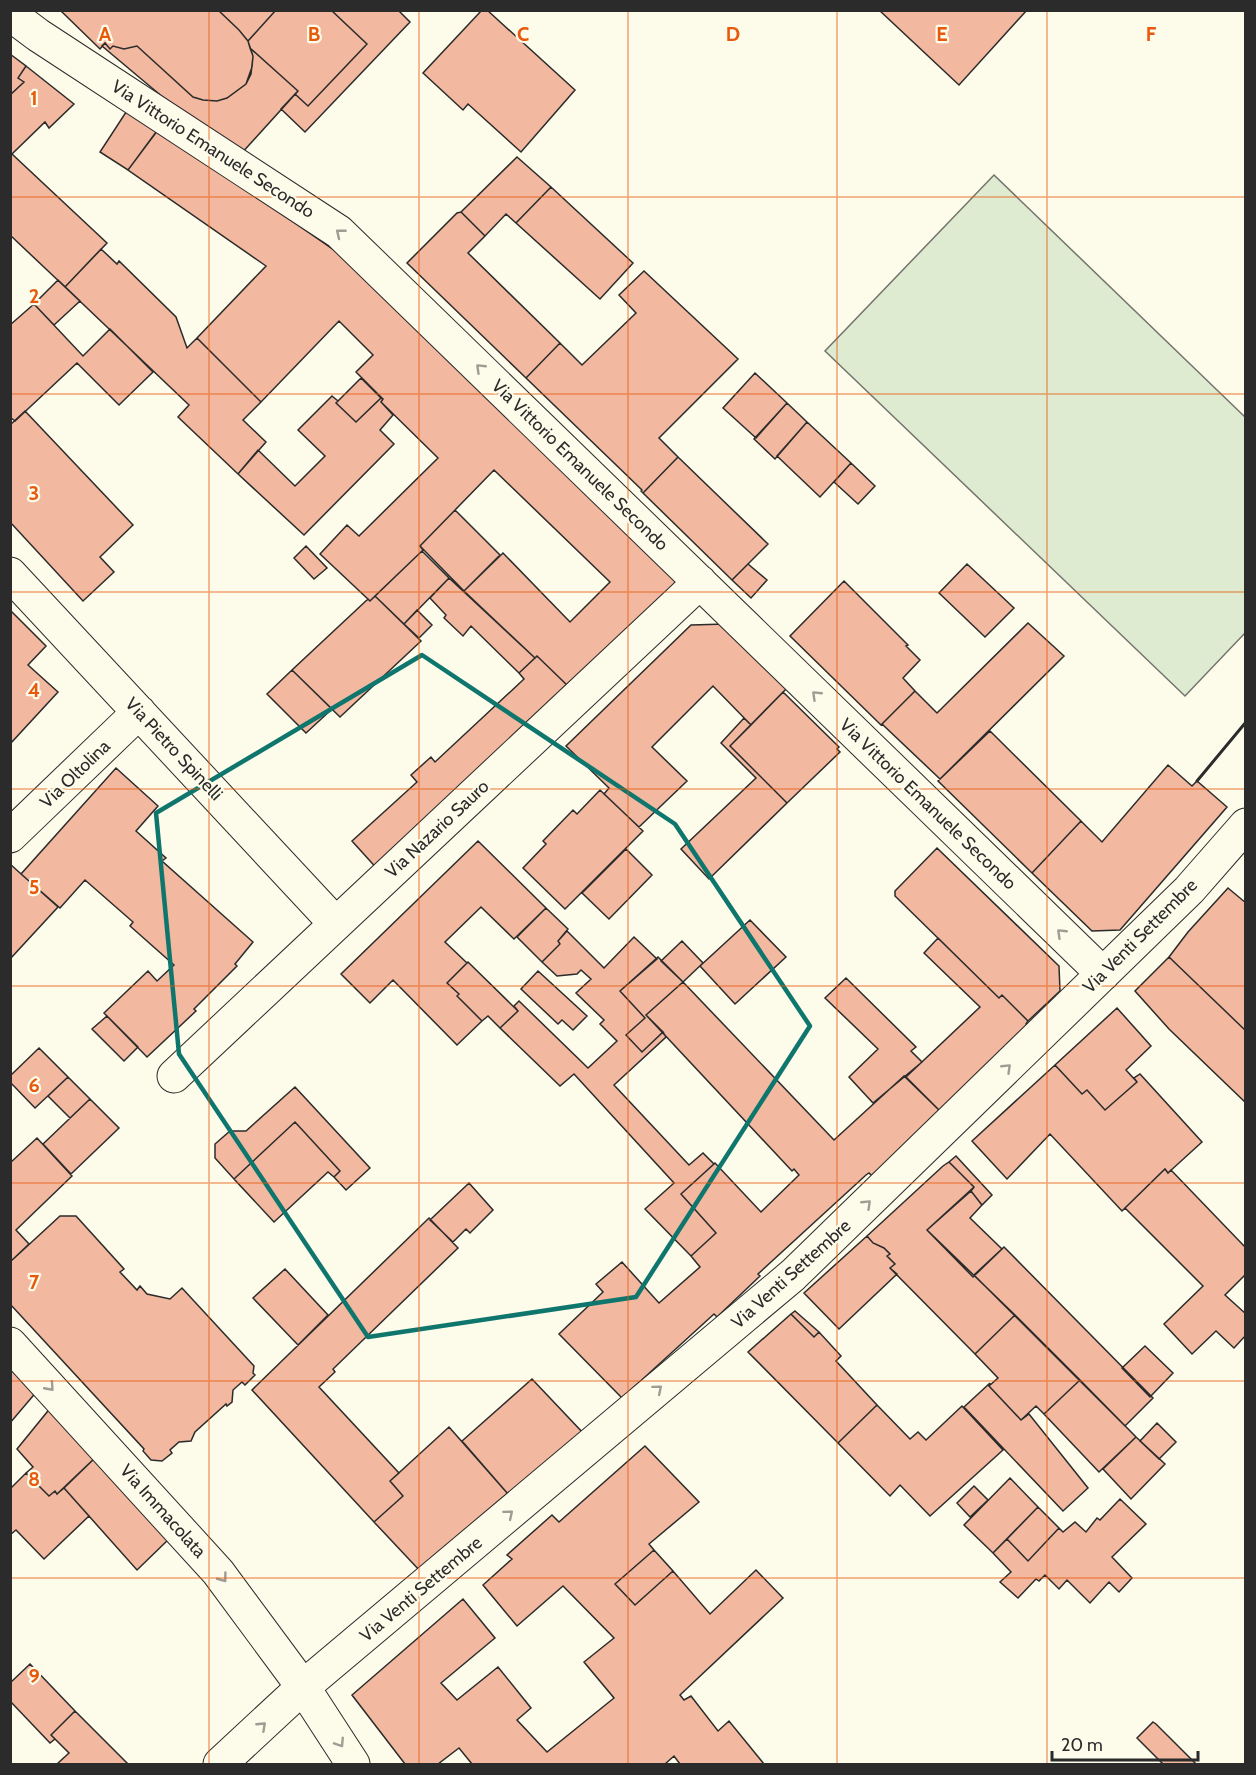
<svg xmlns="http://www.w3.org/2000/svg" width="1256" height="1775" font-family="Cabin,sans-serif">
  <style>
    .green { fill: #deebd1; stroke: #74746e; stroke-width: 1.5 }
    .building { fill: #f2b8a0; stroke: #2b2b2b; stroke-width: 1.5 }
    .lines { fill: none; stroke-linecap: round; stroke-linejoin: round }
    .minor-casing { stroke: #2b2b2b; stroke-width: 35 }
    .minor { stroke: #fdfbea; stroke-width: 33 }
    .wall { stroke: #2b2b2b; stroke-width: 3 }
    .oneway { stroke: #9e9d94 }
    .marked { fill: none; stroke: #0f766e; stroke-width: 4.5; stroke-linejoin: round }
    .grid { fill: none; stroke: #e8590c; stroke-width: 1.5; stroke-opacity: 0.55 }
    .labels { text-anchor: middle; stroke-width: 4.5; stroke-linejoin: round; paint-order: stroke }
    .street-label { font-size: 18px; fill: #2b2b2b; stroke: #fdfbea }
    .grid-label { font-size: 20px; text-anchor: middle; font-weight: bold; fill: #e8590c; stroke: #fdfbea; stroke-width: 4.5; stroke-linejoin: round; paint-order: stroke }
  </style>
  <rect width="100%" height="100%" fill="#fdfbea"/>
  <!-- green -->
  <path class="green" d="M994 175 1245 417V633L1185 696 825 351Z"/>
  <!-- building -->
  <path class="building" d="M60 10H218L239 30 248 41 253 56 251 74 246 84 227 98 217 101 203 100 193 97 137 46 124 49 113 46 110 49 105 43 100 49Z
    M218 10H276L248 41 239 30Z
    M276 10H331L367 44 308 106 295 94 298 91 250 48 248 41Z
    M398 10 410 22 305 132 281 109 295 94 308 106 367 44 331 10Z
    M482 10H487L575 90 521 152 468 104 463 110 423 73Z
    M879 10H1027L959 85Z
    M105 43 110 49 113 46 124 49 137 46 193 97 203 100 217 101 227 98 246 84 252 67 253 56 250 48 298 91 240 155 171 104 102 46Z
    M10 54 26 66 18 78 24 82 10 95Z
    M26 66 74 104 49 128 45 122 12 154 107 243 65 287 10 235V95L24 82 18 78Z
    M130 106 161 126 128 170 100 152Z
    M159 128 341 255 681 579 569 687 537 656 535 658 464 591 503 553 570 622 610 582 494 470 420 546 423 550 370 601 320 554 347 525 359 536 438 458 381 402 383 399 356 372 373 355 339 321 261 402 197 338 266 266 128 170Z
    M517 157 551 187 516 223 506 214 485 236 461 212Z
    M551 187 633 263 600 299 516 223Z
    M461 212 485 236 468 253 560 343 526 378 407 263 457 213Z
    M101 249 117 264 119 261 176 317 187 348 197 338 261 402 243 420 266 442 238 474 178 417 189 405 65 287Z
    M644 271 738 359 659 438 678 457 643 493 641 491 642 490 526 378 560 343 582 365 636 313 619 295Z
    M58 280 80 301 54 325 34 304Z
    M34 304 83 356 110 329 153 372 119 405 77 363 15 421 10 417V325Z
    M755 373 787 403 756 438 723 408Z
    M361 378 381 398 356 422 336 403Z
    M332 396 338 401 336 403 356 422 381 398 383 399 381 402 393 415 380 430 394 444 304 535 238 474 258 450 295 486 325 456 298 430Z
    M787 403 807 422 775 459 754 439Z
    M25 411 133 525 100 557 114 572 83 601 10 522V425Z
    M807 422 851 463 820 497 777 456Z
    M678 457 768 544 732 580 643 493Z
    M851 463 875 486 858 504 834 482Z
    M455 510 500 555 464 591 420 546Z
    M306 546 327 568 314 579 294 558Z
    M422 551 449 578 404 624 375 596Z
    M748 564 767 580 751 598 732 580Z
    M967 564 1014 608 985 637 939 593Z
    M449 578 535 658 519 673 471 626 463 636 444 618 446 615 430 598Z
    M844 581 908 645 906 646 920 660 903 678 915 691 881 725 790 636Z
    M375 596 421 641 340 717 292 670 368 599 370 601Z
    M10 610 46 646 28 665 58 692 10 744Z
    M417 610 432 625 419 638 404 624Z
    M1028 623 1064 656 940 779 882 724 915 691 937 713Z
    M726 624 789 686 751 725 713 686 652 747 687 781 639 827 604 794 609 788 566 746 691 625Z
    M537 656 569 687 380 872 352 841 417 782 411 775 431 757 435 762 524 679 519 673Z
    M292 670 332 709 306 733 267 694Z
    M783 692 839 747 837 749 840 752 787 803 730 746Z
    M744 718 751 725 730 746 787 803 709 879 681 849 756 778 721 743Z
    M990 731 1081 821 1032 873 938 781Z
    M1168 765 1192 786 1197 781 1227 807 1120 930 1092 931 1032 873 1081 821 1102 842Z
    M116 768 158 806 136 831 166 858 162 861 253 942 235 964 237 966 194 1009 196 1011 147 1057 104 1013 148 971 157 981 174 965 130 926 133 922 85 880 60 908 21 874Z
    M600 790 643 831 565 909 523 868 546 844 543 841 573 810 577 814Z
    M478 841 546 908 514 939 481 907 445 942 467 963 447 983 459 994 457 996 482 1021 457 1045 393 980 370 1003 341 974Z
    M937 848 1059 966 1060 991 1028 1021 1002 995 999 998 895 896V891Z
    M626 849 652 875 609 919 582 893Z
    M10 864 58 907 10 959Z
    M1228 888 1246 903V1031L1169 957 1188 932Z
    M546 908 568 929 558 941 560 944 542 962 517 937Z
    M750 920 786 957 735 1004 700 966Z
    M567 931 604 968 634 937 657 959 620 991 645 1018 626 1035 642 1052 663 1032 666 1037 614 1085 689 1165 703 1153 714 1164 681 1194 716 1233 691 1256 645 1209 674 1183 574 1074 560 1086 500 1028 518 1011 514 1006 519 1001 588 1068 617 1041 600 1024 604 1020 576 993 591 979 581 970 577 974 557 976 542 962 560 944 558 941Z
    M938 938 999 998 1002 995 1028 1021 1026 1024 1031 1030 942 1113 906 1077 980 1007 924 953Z
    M682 941 703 963 683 982 661 961Z
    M658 957 683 982 646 1015 663 1032 642 1052 626 1035 645 1018 620 991Z
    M1169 957 1246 1031V1103L1169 1029 1135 991Z
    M468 962 518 1011 500 1028 488 1016 482 1021 457 996 459 994 447 983Z
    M538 971 587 1016 573 1030 562 1020 558 1024 521 989Z
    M846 978 916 1047 911 1051 922 1062 873 1103 849 1077 878 1049 825 998Z
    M683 982 834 1140 904 1076 942 1113 873 1177 869 1173 866 1175 758 1274 760 1276 717 1317 714 1314 622 1398 559 1334 603 1292 596 1284 622 1262 659 1303 700 1267 691 1256 716 1233 681 1194 715 1163 761 1212 799 1175 794 1169 792 1171 646 1015Z
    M1117 1008 1151 1046 1126 1070 1137 1082 1105 1110 1087 1090 1082 1094 1055 1065Z
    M107 1016 138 1047 124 1061 92 1029Z
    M39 1048 68 1077 35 1108 10 1082V1076Z
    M1055 1065 1082 1094 1087 1090 1105 1110 1137 1082 1134 1078 1140 1074 1202 1142 1168 1173 1165 1169 1122 1211 1050 1134 1007 1179 972 1141Z
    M68 1077 90 1099 70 1118 48 1096Z
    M295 1087 370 1168 346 1190 334 1177 340 1171 295 1122 234 1179 215 1158V1144L230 1131H246Z
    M90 1099 119 1128 71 1174 43 1144Z
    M295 1122 340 1171 334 1177 328 1172 274 1222 234 1179Z
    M37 1138 72 1176 16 1230 29 1244 10 1262V1163Z
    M956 1156 992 1195 982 1205 971 1191 974 1187 949 1162Z
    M949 1162 974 1187 927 1230 1015 1315 975 1354 890 1268 895 1264 887 1256 890 1254 884 1248 873 1243 867 1236 943 1166Z
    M1165 1169 1168 1173 1171 1170 1246 1248V1274L1225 1295 1246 1314V1335L1234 1348 1216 1331 1192 1354 1164 1324 1203 1286 1125 1208Z
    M469 1183 493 1210 470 1233 466 1229 453 1242 430 1220Z
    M971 1191 982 1205 970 1218 1002 1249 973 1277 927 1230Z
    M60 1216H76L124 1269 120 1272 137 1290 140 1286 147 1294 170 1299 182 1288 254 1366 253 1373 255 1375 245 1385 242 1382 233 1390 232 1402 227 1406 226 1404 195 1432 191 1441 179 1442 170 1450 172 1453 162 1461 151 1460 143 1451 144 1449 10 1304V1262Z
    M429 1218 458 1248 333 1369 335 1372 319 1387 399 1473 390 1481 403 1496 374 1522 252 1390Z
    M867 1236 873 1243 884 1248 890 1254 887 1256 895 1264 890 1268 897 1274 839 1329 804 1293Z
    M1004 1247 1153 1398 1125 1426 974 1275Z
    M285 1269 328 1315 298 1345 253 1298Z
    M795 1311 819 1332 814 1337 791 1314Z
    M791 1314 814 1337 819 1332 841 1356 836 1361 877 1405 838 1443 748 1352Z
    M1015 1315 1080 1380 1044 1414 1036 1406 1021 1420 989 1386 998 1378 975 1354Z
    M1145 1346 1173 1373 1150 1397 1122 1368Z
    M10 1361 38 1390 10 1423Z
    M532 1379 584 1434 508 1494 462 1441Z
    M1080 1380 1136 1437 1099 1472 1044 1414Z
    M990 1383 989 1386 1021 1420 1029 1414 1088 1488 1063 1511 964 1407Z
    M877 1405 910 1439 918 1432 926 1440 962 1406 1003 1450 930 1516 900 1485 890 1496 838 1443Z
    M52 1406 98 1455 57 1494 55 1491 49 1496 26 1473 33 1467 17 1449Z
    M1157 1423 1176 1442 1159 1459 1140 1441Z
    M449 1427 508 1494 421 1572 374 1522 403 1496 390 1481Z
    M1136 1437 1165 1464 1131 1499 1103 1469Z
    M645 1446 699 1502 649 1544 654 1550 615 1584 635 1605 673 1571 710 1614 756 1570 783 1598 680 1695 684 1700 691 1696 718 1731 729 1721 764 1764H680L674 1756 665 1764H472L459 1748 438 1764H405L352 1695 463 1599 495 1638 441 1683 457 1700 498 1667 531 1708 517 1720 547 1752 614 1698 584 1662 614 1638 563 1586 517 1626 483 1585 512 1559 507 1555 552 1515 559 1522Z
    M96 1457 170 1538 137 1570 64 1488Z
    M26 1473 49 1496 55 1491 57 1494 64 1488 89 1516 44 1559 16 1530 10 1535V1489Z
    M1010 1478 1038 1507 993 1553 964 1525Z
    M974 1486 988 1500 970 1517 957 1503Z
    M1120 1499 1146 1524 1112 1557 1132 1578 1119 1592 1109 1582 1090 1603 1067 1580 1059 1589 1045 1575 1039 1581 1036 1579 1018 1598 1000 1582 1011 1572 993 1553 1007 1539 1028 1561 1059 1528 1063 1532 1075 1522 1086 1532 1097 1518 1100 1520Z
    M1038 1507 1059 1528 1028 1561 1007 1539Z
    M654 1550 673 1571 635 1605 615 1584Z
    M30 1664 75 1711 51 1735 55 1739 50 1743 10 1701V1683Z
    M75 1711 128 1764H57L69 1753 51 1735Z
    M1153 1722 1156 1724 1196 1764H1163L1137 1738Z"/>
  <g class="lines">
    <defs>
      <path id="minor" d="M10 14 38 35 339 232 1103 974
        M10 574 336 924
        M10 836 139 712
        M174 1076 700 582
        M10 1344 218 1572 303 1687 353 1764
        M220 1764 303 1687 793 1275 1189 890 1246 825"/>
    </defs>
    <!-- minor casing -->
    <use href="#minor" class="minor-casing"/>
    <!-- minor -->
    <use href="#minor" class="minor"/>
    <!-- wall -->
    <path class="wall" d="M1197 781 1246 722"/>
  </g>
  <!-- one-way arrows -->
  <defs><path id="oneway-chevron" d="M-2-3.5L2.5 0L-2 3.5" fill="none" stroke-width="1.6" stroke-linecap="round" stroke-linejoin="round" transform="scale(1.5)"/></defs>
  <g class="oneway">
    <use href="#oneway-chevron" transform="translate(340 233) rotate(-141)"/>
    <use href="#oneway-chevron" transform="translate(480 368) rotate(-136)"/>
    <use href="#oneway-chevron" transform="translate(816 695) rotate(-136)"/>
    <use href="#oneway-chevron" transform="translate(1061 933) rotate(-136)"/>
    <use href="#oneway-chevron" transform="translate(1007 1068) rotate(-44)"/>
    <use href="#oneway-chevron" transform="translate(867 1204) rotate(-44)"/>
    <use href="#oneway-chevron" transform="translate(50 1387) rotate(48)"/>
    <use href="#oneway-chevron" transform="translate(658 1389) rotate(-40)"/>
    <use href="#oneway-chevron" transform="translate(509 1514) rotate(-40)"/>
    <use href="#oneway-chevron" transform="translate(223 1578) rotate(53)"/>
    <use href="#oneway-chevron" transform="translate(262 1726) rotate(-43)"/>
    <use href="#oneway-chevron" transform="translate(340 1743) rotate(57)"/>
  </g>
  <!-- marked area -->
  <path class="marked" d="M422 655 675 824 810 1026 636 1297 368 1337 179 1054 156 813Z"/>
  <!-- grid -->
  <path class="grid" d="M209 10V1764M419 10V1764M628 10V1764M837 10V1764M1047 10V1764M10 197H1246M10 394H1246M10 592H1246M10 789H1246M10 986H1246M10 1183H1246M10 1381H1246M10 1578H1246"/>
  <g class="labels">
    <!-- street labels -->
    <g class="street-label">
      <text transform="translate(213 149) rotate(33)" y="6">Via Vittorio Emanuele Secondo</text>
      <text transform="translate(580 465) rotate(44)" y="6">Via Vittorio Emanuele Secondo</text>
      <text transform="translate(174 749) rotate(47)" y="6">Via Pietro Spinelli</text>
      <text transform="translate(75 774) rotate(-44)" y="6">Via Oltolina</text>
      <text transform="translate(928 804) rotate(44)" y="6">Via Vittorio Emanuele Secondo</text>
      <text transform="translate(437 829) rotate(-43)" y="6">Via Nazario Sauro</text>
      <text transform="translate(1140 936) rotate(-45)" y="6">Via Venti Settembre</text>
      <text transform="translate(791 1274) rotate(-42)" y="6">Via Venti Settembre</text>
      <text transform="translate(163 1511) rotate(48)" y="6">Via Immacolata</text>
      <text transform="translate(421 1589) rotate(-40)" y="6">Via Venti Settembre</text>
    </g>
  </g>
  <g class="grid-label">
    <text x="105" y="41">A</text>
    <text x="314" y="41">B</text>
    <text x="523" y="41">C</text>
    <text x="733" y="41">D</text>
    <text x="942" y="41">E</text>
    <text x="1151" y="41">F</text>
    <text x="34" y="105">1</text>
    <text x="34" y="303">2</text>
    <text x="34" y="500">3</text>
    <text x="34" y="697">4</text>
    <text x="34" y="894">5</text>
    <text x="34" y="1092">6</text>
    <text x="34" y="1289">7</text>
    <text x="34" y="1486">8</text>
    <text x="34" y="1683">9</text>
  </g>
  <!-- border -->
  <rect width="1256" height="1775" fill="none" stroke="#2b2b2b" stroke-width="24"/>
  <!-- scale -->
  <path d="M1052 1751v9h146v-9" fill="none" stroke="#2b2b2b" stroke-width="3"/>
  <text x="1061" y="1751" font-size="18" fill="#2b2b2b" stroke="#fdfbea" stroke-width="4.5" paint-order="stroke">20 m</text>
</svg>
